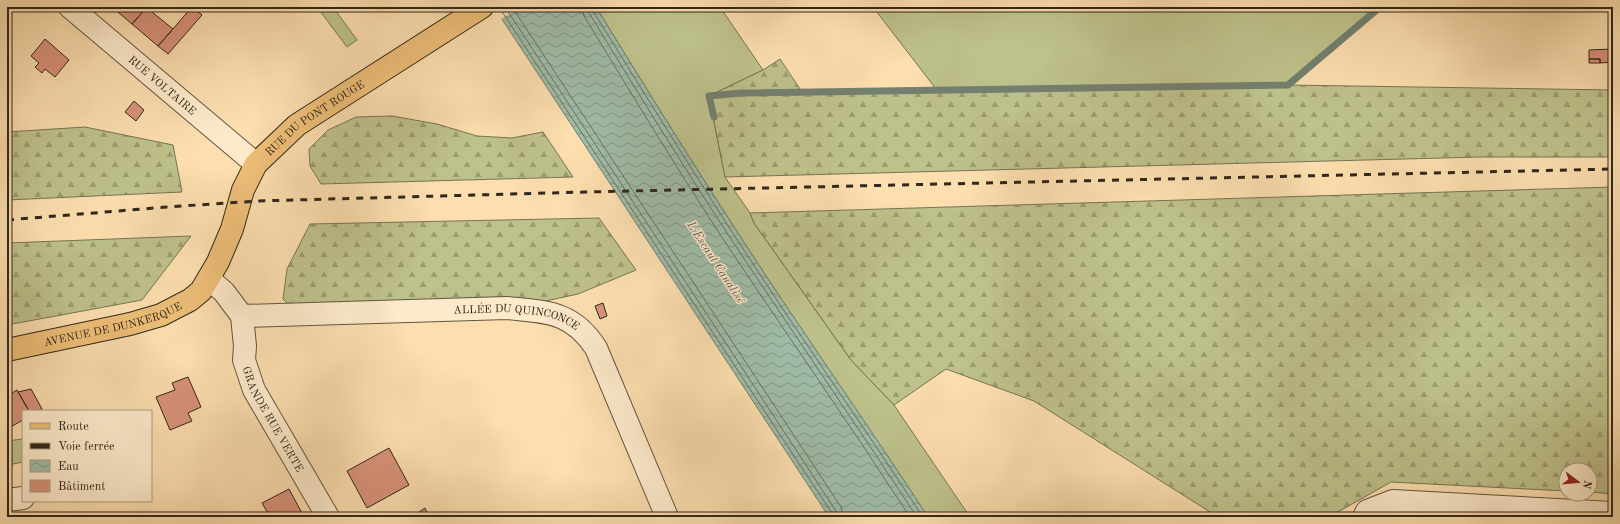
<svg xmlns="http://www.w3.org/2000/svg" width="1620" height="524" font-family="'Old Standard TT',serif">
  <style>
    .grass { fill: #bec18b; stroke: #777454 }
    .forest { fill: url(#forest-firs); stroke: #777454 }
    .water { fill: url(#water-waves); stroke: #738070 }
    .pier { fill: #fcdeaf }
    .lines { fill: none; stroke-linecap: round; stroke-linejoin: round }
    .shore { stroke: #687262; stroke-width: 1 }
    .stream { stroke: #738070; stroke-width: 7 }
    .building { fill: #d8927a; stroke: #30271d }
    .minor-casing { stroke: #635542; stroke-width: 24 }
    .major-casing { stroke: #30271d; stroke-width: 24 }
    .minor { stroke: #fdeacb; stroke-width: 22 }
    .major { stroke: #eebf78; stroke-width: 22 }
    .rail { stroke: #30271d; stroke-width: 3; stroke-dasharray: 7 7; stroke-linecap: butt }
    .labels { text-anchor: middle; stroke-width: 3; stroke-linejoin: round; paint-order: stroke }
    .street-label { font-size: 11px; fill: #30271d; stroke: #fdeacb }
    .water-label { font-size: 12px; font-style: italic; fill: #515447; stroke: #fdeacb }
  </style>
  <defs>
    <pattern id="forest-firs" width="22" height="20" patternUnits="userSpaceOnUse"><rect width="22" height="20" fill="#bec18b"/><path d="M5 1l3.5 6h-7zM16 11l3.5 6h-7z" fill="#9b9d71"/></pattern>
    <pattern id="water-waves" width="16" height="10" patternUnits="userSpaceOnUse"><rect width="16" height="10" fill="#9fbca8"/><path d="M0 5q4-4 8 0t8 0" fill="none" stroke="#829988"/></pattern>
  </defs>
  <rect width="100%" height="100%" fill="#fcdeaf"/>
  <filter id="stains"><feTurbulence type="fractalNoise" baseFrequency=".005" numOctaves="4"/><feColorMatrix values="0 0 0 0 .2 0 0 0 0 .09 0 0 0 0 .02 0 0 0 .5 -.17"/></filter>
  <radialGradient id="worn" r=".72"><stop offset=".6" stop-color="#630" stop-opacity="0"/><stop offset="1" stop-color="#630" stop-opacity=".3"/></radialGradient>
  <!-- grass -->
  <path class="grass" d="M317 7H333L357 40 347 47Z
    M596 7H720L763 70 709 96 725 177 750 213 754 223 851 360 894 405 970 517H928C865 421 798 326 736 230 688 156 642 82 596 7Z
    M873 7H1380L1288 85 936 89Z
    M23 439V462L8 465 7 441Z"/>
  <!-- forest -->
  <path class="forest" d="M780 59 802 92 1288 85 1613 90V157H1480L725 177 709 96 763 70Z
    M392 116 437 124 477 136 512 138 543 132 573 177 321 184 310 166 309 149 328 130 356 117Z
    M85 127 173 145 182 192 7 200V132Z
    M1613 187V494L1590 492V470H1566V491L1391 482 1329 517H1218L1034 401 946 369 894 405 851 360 754 223 750 213Z
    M599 218 636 270 578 294 541 302 291 307 283 299 287 269 310 224Z
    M191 236 142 300 7 325V243Z"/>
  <!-- water -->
  <path class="water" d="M494 7H596C642 82 688 156 736 230 798 326 865 420 928 517H829Z"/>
  <!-- pier -->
  <path class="pier" d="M492 7H520L500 20Z"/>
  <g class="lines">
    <!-- shore -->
    <path class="shore" d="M499 7 796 459 832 513V517
      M505 7 800 456 836 511 837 517
      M512 7 841 507 843 517
      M582 7 584 16C630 91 675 166 723 239 785 332 849 423 910 517
      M588 7 589 13C635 88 681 163 729 236 791 330 855 423 917 517
      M593 7V11C639 85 685 159 732 232 794 328 860 421 923 517"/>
    <!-- stream -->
    <path class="stream" d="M714 117 709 96 741 93 1288 85 1380 7"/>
  </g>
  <!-- building -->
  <path class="building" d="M112 7H147L132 24Z
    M147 7H154L155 8 152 12 173 29 158 46 132 24Z
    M192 7 202 15 168 54 158 46Z
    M45 39 69 60 55 77 45 69 42 73 35 67 39 63 31 56Z
    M1613 49V62L1600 63V59H1589V50Z
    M1589 59H1600V63H1589Z
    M134 101 144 110 136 121 125 112Z
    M603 303 607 316 600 319 595 306Z
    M188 377 201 407 188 413 192 421 170 430 156 397 175 390 172 383Z
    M31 389 42 409 38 411H29L18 392Z
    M17 390 29 411H23V420L7 429V396Z
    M389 448 409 485 367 508 347 471Z
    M289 489 303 515 299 517H270L262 503Z
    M425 508 429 517H412Z"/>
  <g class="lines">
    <defs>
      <g id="minor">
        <path id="s1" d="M70 7 256 164"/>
        <path id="s2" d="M209 279 224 292 242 316 245 346 244 360 254 390 328 517"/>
        <path id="s3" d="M242 316 507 308C546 312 572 311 596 348L667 517"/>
        <path d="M7 500 23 498"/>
        <path d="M1364 517 1367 511 1393 501 1613 513"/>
      </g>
      <g id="major">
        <path id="s4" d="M7 350 130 324 161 315 190 300 201 291 218 262 232 229 243 190 256 164 297 125 482 7"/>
      </g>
    </defs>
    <!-- minor casing -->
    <use href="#minor" class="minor-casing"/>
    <!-- major casing -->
    <use href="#major" class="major-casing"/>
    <!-- minor -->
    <use href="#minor" class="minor"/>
    <!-- major -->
    <use href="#major" class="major"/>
    <!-- rail -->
    <path class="rail" d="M7 220 167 207 258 201 585 192 1613 169"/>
  </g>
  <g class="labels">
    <!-- street labels -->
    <g class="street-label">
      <text dy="4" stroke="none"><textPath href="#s1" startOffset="121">RUE VOLTAIRE</textPath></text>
      <text dy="4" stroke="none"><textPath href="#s4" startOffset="419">RUE DU PONT ROUGE</textPath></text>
      <text dy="4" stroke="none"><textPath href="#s3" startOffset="276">ALLÉE DU QUINCONCE</textPath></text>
      <text dy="4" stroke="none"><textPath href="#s4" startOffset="109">AVENUE DE DUNKERQUE</textPath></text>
      <text dy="4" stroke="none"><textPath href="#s2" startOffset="160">GRANDE RUE VERTE</textPath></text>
    </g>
    <!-- water labels -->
    <g class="water-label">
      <text transform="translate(716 262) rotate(57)" y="4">L'Escaut Canalisé</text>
    </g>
  </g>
  <!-- margin -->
  <rect width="1620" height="524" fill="none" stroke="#fcdeaf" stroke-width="24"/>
  <rect x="8" y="8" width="1604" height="508" fill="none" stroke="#30271d" stroke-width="2"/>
  <rect x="12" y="12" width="1596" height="500" fill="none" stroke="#30271d"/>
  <!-- legend -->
  <rect x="22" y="410" width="130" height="92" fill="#fdeacb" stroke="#ab9c85"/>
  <rect x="30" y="423" width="20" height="6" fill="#eebf78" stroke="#ab9c85"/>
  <text x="58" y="430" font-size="12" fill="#30271d">Route</text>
  <rect x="30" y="443" width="20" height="6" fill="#30271d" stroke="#ab9c85"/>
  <text x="58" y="450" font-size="12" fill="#30271d">Voie ferrée</text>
  <rect x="30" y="460" width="20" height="12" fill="url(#water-waves)" stroke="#ab9c85"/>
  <text x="58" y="470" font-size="12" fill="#30271d">Eau</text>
  <rect x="30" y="480" width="20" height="12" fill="#d8927a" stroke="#ab9c85"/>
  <text x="58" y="490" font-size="12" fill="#30271d">Bâtiment</text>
  <!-- north arrow -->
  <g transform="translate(1578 482) rotate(106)"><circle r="19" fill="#fdeacb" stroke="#ab9c85"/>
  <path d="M0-3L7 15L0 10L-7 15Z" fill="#8f2418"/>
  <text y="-6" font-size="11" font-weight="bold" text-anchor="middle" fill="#30271d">N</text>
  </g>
  <rect width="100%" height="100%" filter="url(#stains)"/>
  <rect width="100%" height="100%" fill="url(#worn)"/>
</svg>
